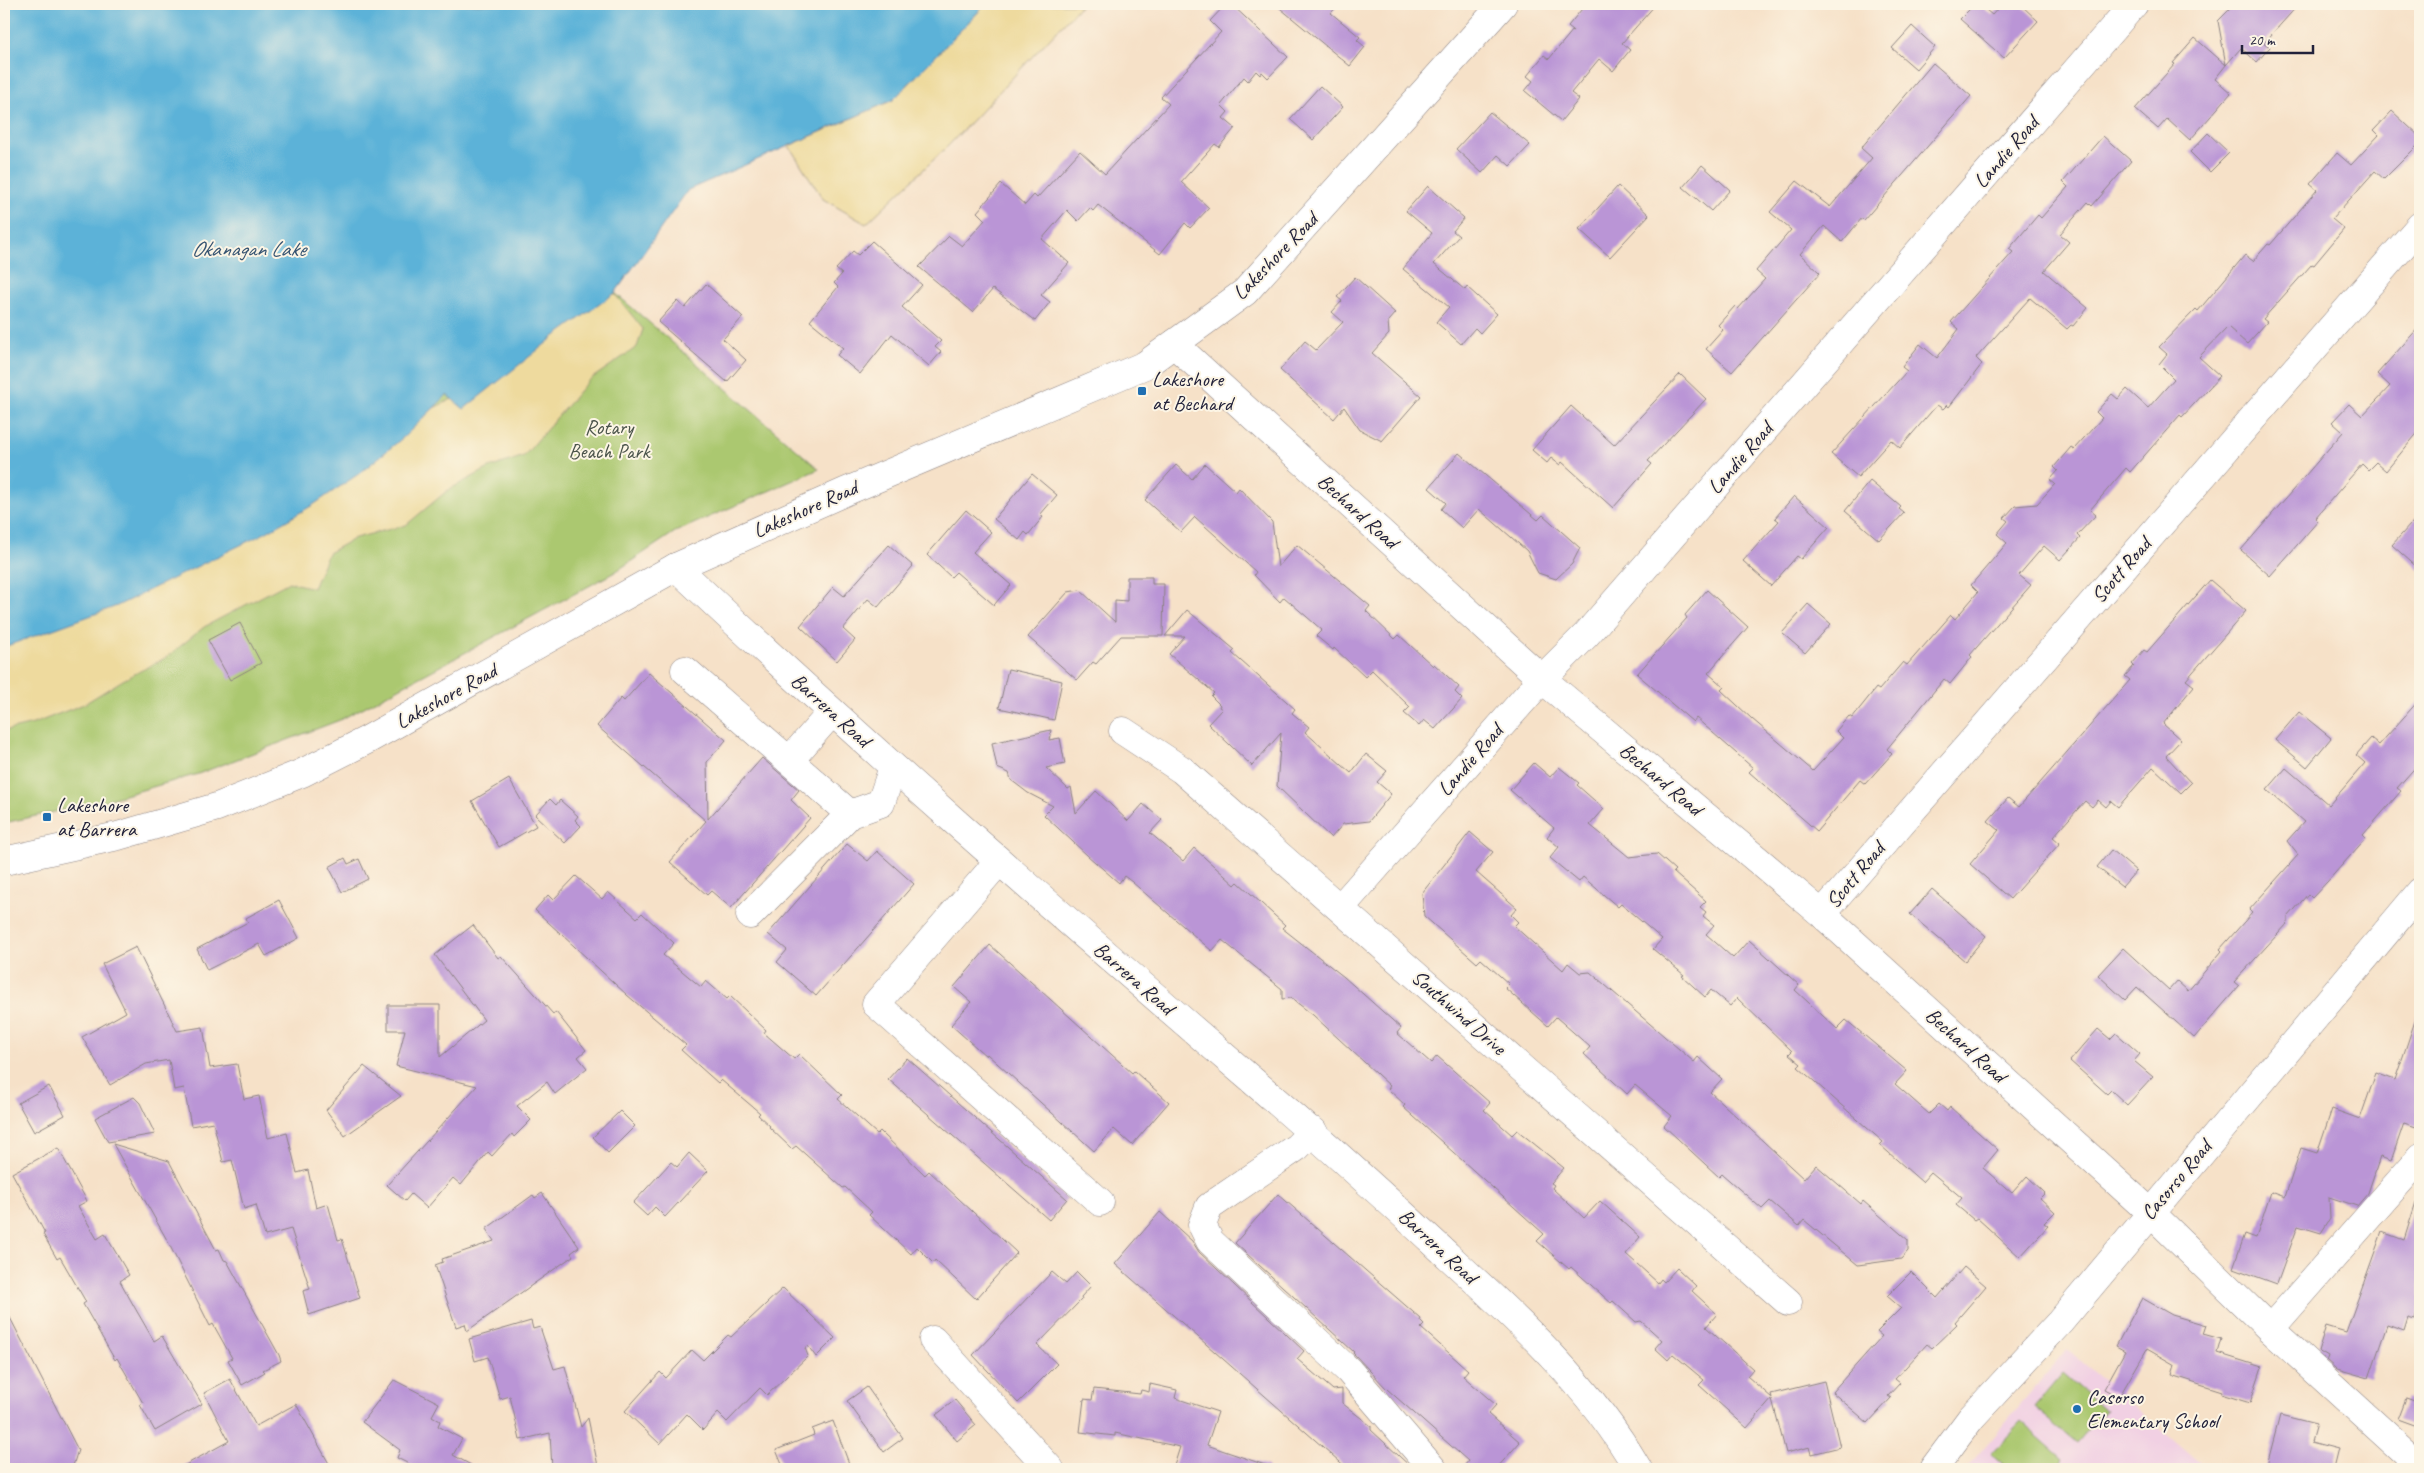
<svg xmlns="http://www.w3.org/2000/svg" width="2424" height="1473" font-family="Caveat,sans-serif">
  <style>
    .built { fill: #f1d0e3 }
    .green { fill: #abc86f; stroke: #667555 }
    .sand { fill: #eeda9e; stroke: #887e6c }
    .water { fill: #5cb2d8; stroke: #3f6a8a }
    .building { fill: #ba95d6 }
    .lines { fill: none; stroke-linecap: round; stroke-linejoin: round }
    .minor-casing { stroke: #8c8282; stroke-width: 29 }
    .major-casing { stroke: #8c8282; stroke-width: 29 }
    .minor { stroke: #fff; stroke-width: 28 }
    .major { stroke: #fff; stroke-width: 28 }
    .poi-dot { fill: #1f6fb2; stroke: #fcf5e5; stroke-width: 2 }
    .labels { text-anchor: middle; stroke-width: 4; stroke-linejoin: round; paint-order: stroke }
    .street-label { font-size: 21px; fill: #22223b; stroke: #fcf5e5 }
    .poi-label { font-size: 21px; fill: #22223b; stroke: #fcf5e5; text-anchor: start }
    .park-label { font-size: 21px; fill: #4b544b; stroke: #fcf5e5 }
    .water-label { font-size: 22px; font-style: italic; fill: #365472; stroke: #fcf5e5 }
  </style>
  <rect width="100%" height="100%" fill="#fcf5e5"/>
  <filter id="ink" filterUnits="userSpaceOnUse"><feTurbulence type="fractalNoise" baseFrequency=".02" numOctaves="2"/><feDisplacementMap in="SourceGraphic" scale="10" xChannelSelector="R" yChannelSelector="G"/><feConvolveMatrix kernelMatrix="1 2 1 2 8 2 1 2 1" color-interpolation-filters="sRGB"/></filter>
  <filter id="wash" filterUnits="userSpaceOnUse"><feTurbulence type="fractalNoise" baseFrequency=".0096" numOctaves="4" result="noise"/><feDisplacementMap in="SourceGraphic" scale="20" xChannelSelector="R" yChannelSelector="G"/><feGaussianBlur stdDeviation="1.12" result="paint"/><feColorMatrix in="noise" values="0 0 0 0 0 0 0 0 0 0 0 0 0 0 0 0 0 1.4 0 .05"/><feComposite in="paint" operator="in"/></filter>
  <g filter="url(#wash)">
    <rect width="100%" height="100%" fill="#f6e1c8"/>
    <!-- built -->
    <path class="built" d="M2067 1349 2207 1469H1966Z"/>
    <!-- green -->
    <path class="green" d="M615 293 819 469 675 532 615 572 340 720 198 774 100 802 4 823V647L405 436 447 395 464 409Z
      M2063 1373 2105 1410 2077 1443 2034 1407Z
      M2021 1422 2063 1459 2054 1469H2009L1991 1454Z"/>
    <!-- sand -->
    <path class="sand" d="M986 4H1082L948 146 866 224 823 199 789 146 893 100Z
      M609 287 643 329 637 347 588 381 524 456 489 468 448 490 406 525 355 538 328 553 313 588 289 582 204 627 167 657 123 680 84 704 33 724 4 731V614L465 393Z"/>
    <!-- water -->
    <path class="water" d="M4 4H986L893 100 688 190 615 293 554 337 464 409 447 395 405 436 360 473 313 505 265 533 117 606 4 647Z"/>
    <g id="blocks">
      <!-- building -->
      <path class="building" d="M1226 4H1231L1288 57 1268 78 1262 72 1260 75 1256 71 1248 81 1244 77 1221 105 1228 112 1223 118 1235 128 1219 147 1215 144 1181 182 1209 208 1190 228 1185 223 1160 254 1098 205 1093 211 1090 208 1078 221 1067 210 1042 239 1069 263 1041 295 1050 302 1035 321 993 289 973 312 919 267 949 236 962 246 985 220 977 212 1001 184 1025 205 1034 195 1037 198 1080 151 1105 174 1169 104 1161 97 1221 32 1210 21Z
        M1275 4H1339L1331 13 1360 37 1357 40 1365 47 1350 66Z
        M1586 4H1656L1622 43 1630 50 1613 71 1599 59 1571 93 1579 99 1561 121 1525 91 1533 81 1527 76 1544 55 1549 59 1573 30 1568 26Z
        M1975 4H1979L1992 15 2002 4H2020L2038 21 2004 58 1960 19Z
        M2235 4H2299L2264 43 2270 47 2257 62 2241 48 2226 65 2218 21Z
        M1912 26 1935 47 1916 69 1892 48Z
        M2195 38 2226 65 2215 79 2231 93 2190 140 2167 119 2158 129 2135 109 2175 64 2173 63Z
        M1933 63 1971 96 1864 220 1862 218 1842 242 1824 226 1800 254 1820 273 1732 372 1706 349 1723 330 1718 325 1735 306 1738 309 1765 279 1756 271 1791 230 1770 212 1797 181 1830 207 1872 158 1861 148Z
        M1320 86 1343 107 1313 140 1290 119Z
        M2392 111 2420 137V143L2384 179 2375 171 2332 219 2344 229 2314 265 2312 264 2263 319 2267 322 2247 344 2228 327 2199 357 2220 376 2182 417 2180 415 2130 472 2126 468 2090 510 2096 515 2077 535 2080 538 2060 560 2044 546 2019 575 2031 585 1970 655 1972 657 1950 684 1944 679 1887 749 1892 754 1865 784 1860 780 1817 831 1749 772 1753 768 1696 718 1693 722 1637 674 1687 618 1685 615 1707 590 1748 627 1708 673 1724 687 1721 690 1752 719 1813 771 1843 738 1836 731 1849 716 1852 718 1876 688 1879 690 1903 662 1907 665 1951 615 1955 619 1978 592 1971 585 2007 543 1997 534 2008 521 2004 518 2015 506 2037 504 2055 484 2050 480 2058 471 2054 467 2071 447 2074 449 2102 418 2096 412 2112 394 2118 399 2127 389 2148 408 2174 379 2159 364 2167 354 2159 347 2196 309 2198 311 2245 255 2253 261 2268 244 2270 245 2317 190 2310 184 2337 153 2351 165 2379 135 2374 130Z
        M1490 112 1530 145 1510 166 1498 155 1482 173 1456 149Z
        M2208 133 2229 153 2210 172 2190 152Z
        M2103 136 2131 161 2092 206 2088 202 2060 234 2069 242 2044 271 2088 308 2073 326 2071 325 2067 329 2030 298 1976 358 1982 364 1949 407 1947 405 1943 409 1937 405 1900 448 1891 440 1858 477 1831 454 1907 371 1902 367 1920 344 1937 358 1959 329 1951 322 2013 252 2009 249 2038 215 2041 218 2068 187 2063 182Z
        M1702 165 1730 190 1711 211 1683 187Z
        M1428 186 1464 218 1453 231 1459 236 1434 264 1465 290 1467 287 1497 314 1480 333 1475 328 1461 344 1436 322 1449 307 1403 269 1432 233 1406 211Z
        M1618 186 1649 215 1610 257 1579 229Z
        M872 241 922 285 902 307 941 341 935 347 941 352 929 366 892 334 860 374 837 355 843 348 810 321 838 287 834 283 842 274 836 269 853 251 858 255Z
        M1355 277 1395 313 1388 321 1389 334 1372 353 1421 396 1382 441 1360 430 1344 407 1334 419 1280 370 1305 341 1316 350 1343 322 1332 312 1342 301 1337 297Z
        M706 284 743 317 723 339 746 360 727 382 658 322 677 301 685 308Z
        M2420 326V430L2386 471 2376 462 2368 470 2362 464 2315 518 2318 521 2270 576 2241 550 2343 432 2332 422 2349 404 2362 416 2390 386 2377 374Z
        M1680 374 1706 399 1648 461 1652 464 1613 508 1562 462 1560 465 1551 458 1547 463 1532 450 1571 406 1614 445Z
        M1459 453 1538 520 1543 515 1580 548 1572 564 1556 579 1538 573 1527 551 1479 509 1462 528 1441 509 1446 503 1429 488Z
        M1205 464 1236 492 1239 488 1272 522 1278 567 1297 545 1370 606 1366 611 1395 639 1399 635 1433 666 1434 664 1459 687 1455 692 1462 699 1435 729 1424 720 1419 726 1404 713 1410 707 1372 670 1365 677 1334 648 1333 650 1316 636 1322 630 1284 597 1280 602 1254 575 1256 572 1195 517 1181 532 1145 500 1176 465 1192 479Z
        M1032 474 1057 495 1040 515 1043 517 1028 535 1025 532 1019 540 994 519Z
        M1870 481 1901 507 1899 509 1904 513 1879 540 1845 511Z
        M1794 496 1829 527 1801 559 1797 556 1771 586 1743 561 1779 521 1775 518Z
        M966 510 991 532 973 552 1011 585 994 605 956 572 951 577 927 555Z
        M2420 514V570L2392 545Z
        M889 545 913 566 878 607 868 599 843 629 855 640 837 661 800 626 833 587 844 596Z
        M1127 577H1152V584H1164L1163 636H1121L1096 664 1093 662 1077 680 1028 637 1068 592 1080 590 1115 622V600L1127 601Z
        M2210 580 2246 611 2186 680 2194 686 2163 724 2181 740 2166 756 2191 783 2181 793 2153 767 2118 807 2111 801 2106 807 2098 800 2092 807 2085 801 2053 837 2060 843 2010 899 1970 864 1999 830 1988 821 2008 798 2019 807 2130 680 2125 676 2134 666 2132 664 2144 650 2147 652Z
        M1808 604 1831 624 1805 653 1782 633Z
        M1187 610 1235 650 1232 653 1295 709 1292 713 1309 727 1305 732 1351 773 1366 754 1387 771 1377 782 1391 794 1369 821 1343 824 1331 838 1277 786 1281 733 1252 766 1208 724 1222 709 1219 707 1220 705 1211 696 1214 693 1169 654 1185 636H1165Z
        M240 623 261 663 230 680 208 640Z
        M1008 669 1062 681 1054 720 999 708Z
        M649 673 726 740 707 762 708 819 762 758 799 790 791 800 810 818 731 908 711 891 707 895 670 862 706 821 597 726 621 698 624 701Z
        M2420 699V762L2397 788 2401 791 2363 835 2366 838 2327 882 2312 898 2308 894 2288 917V923L2234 982 2239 986 2194 1038 2137 987 2125 1000 2098 975 2123 948 2169 990 2177 981 2188 991 2222 951 2220 949 2252 913 2249 910 2298 855 2287 841 2304 822 2267 790 2286 768 2329 805 2365 763 2356 755 2371 738 2379 745Z
        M2299 712 2331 738 2307 767 2275 740Z
        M1051 730 1049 740 1060 738 1065 764 1046 768 1068 789 1071 787 1076 813 1096 791 1128 821 1143 804 1162 820 1150 833 1183 861 1194 848 1235 885 1238 882 1285 925 1282 928 1344 977 1401 1028 1397 1033 1431 1063 1437 1056 1490 1103 1484 1110 1512 1135 1517 1130 1564 1168 1551 1183 1554 1185 1552 1188 1584 1218 1600 1201 1640 1237 1626 1254 1658 1283 1661 1279 1664 1282 1677 1268 1696 1286 1692 1291 1717 1314 1706 1327 1753 1369 1747 1376 1772 1398 1771 1394 1824 1381 1840 1447 1812 1454 1810 1447 1786 1453 1772 1399 1747 1428 1699 1385 1704 1380 1673 1354 1668 1360 1655 1348 1662 1340 1641 1321 1636 1322 1613 1301 1611 1303 1571 1267 1569 1269 1537 1241 1544 1234 1403 1107 1405 1105 1388 1089 1390 1086 1313 1015 1291 998 1282 999V989L1222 940 1212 951 1132 882 1124 876 1119 883 1087 855 1044 815 1053 806 1028 793 1011 780 1009 773 997 768 992 743Z
        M1534 763 1550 777 1559 767 1579 783 1577 785 1604 809 1590 825 1629 857 1657 854 1675 870 1673 872 1706 901 1700 907 1706 912 1703 916 1714 925 1706 934 1733 958 1749 940 1799 985 1795 990 1837 1029 1846 1020 1907 1071 1895 1084 1929 1114 1939 1104 1947 1111 1950 1107 1998 1150 1983 1168 2012 1193 2027 1176 2045 1193 2040 1198 2055 1212 2044 1223 2048 1226 2020 1257 1977 1218 1974 1220 1956 1205 1962 1198 1931 1172 1922 1182 1880 1145 1883 1142 1798 1067 1801 1064 1789 1054 1792 1051 1737 998 1730 1006 1711 990 1705 997 1682 976 1684 975 1653 949 1662 939 1621 904 1618 907 1583 877 1579 882 1550 858 1559 847 1547 837 1554 828 1510 790Z
        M509 779 536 826 499 847 472 801Z
        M550 799 556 805 560 800 578 816 575 820 581 826 565 843 535 815Z
        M1470 832 1493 852 1476 872 1517 908 1511 915 1518 922 1514 926 1563 970 1568 963 1580 973 1590 972 1694 1062 1698 1057 1722 1079 1710 1092 1804 1179 1816 1165 1861 1204 1863 1201 1908 1240V1251L1901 1259 1858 1265 1804 1220 1799 1226 1770 1201 1762 1209 1722 1174 1719 1177 1664 1126 1672 1116 1635 1085 1627 1094 1584 1054 1590 1047 1556 1017 1548 1026 1505 988 1509 984 1481 959 1477 963 1424 916 1422 893Z
        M847 844 868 861 877 851 914 884 816 996 777 962 787 950 768 934Z
        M2111 850 2136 871 2122 887 2097 867Z
        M345 858 348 864 359 859 368 879 342 892 329 867Z
        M576 876 602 899 608 892 637 918 642 913 674 943 663 955 701 987 706 981 727 999 730 996 766 1030 764 1033 794 1059 799 1054 842 1095 838 1099 877 1134 880 1131 925 1175 929 1171 1017 1253 976 1299 935 1260 933 1263 917 1247 911 1254 869 1215 872 1212 845 1187 843 1188 796 1146 792 1149 769 1127 770 1126 758 1115 760 1113 721 1080 718 1083 681 1050 686 1045 627 995 535 910 548 895 553 900Z
        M1932 889 1986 936 1965 961 1910 914Z
        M279 900 299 938 266 956 259 944 207 970 197 949 248 922 246 918Z
        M473 925 498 958 501 956 553 1014 556 1012 586 1050 578 1057 587 1068 555 1094 547 1082 517 1106 531 1120 514 1137 512 1134 492 1156 488 1152 461 1185 453 1178 427 1208 411 1194 405 1201 387 1185 477 1086 396 1066 405 1030H388V1005H440V1057L484 1020 435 955Z
        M990 945 1132 1073 1134 1071 1169 1102 1132 1145 1114 1129 1094 1151 987 1054 986 1056 951 1025 971 1002 954 987Z
        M136 947 177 1031 203 1027 210 1068 237 1064 244 1099 259 1096 268 1138 287 1133 297 1173 308 1170 316 1208 328 1204 338 1240 342 1239 360 1298 309 1315 303 1291 310 1289 291 1229 265 1236 256 1205 244 1209 232 1160 223 1162 213 1122 191 1126 184 1088 174 1090 169 1060 146 1064 110 1085 82 1037 126 1012 102 964Z
        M2417 1015 2420 1016V1116L2416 1127 2404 1123 2391 1161 2380 1157 2368 1193 2357 1206 2329 1197 2330 1219 2321 1233 2298 1226 2277 1284 2233 1268 2245 1234 2256 1238 2271 1192 2285 1197 2301 1148 2317 1153 2332 1109 2360 1119 2376 1073 2395 1080Z
        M2098 1029 2110 1039 2116 1033 2140 1054 2134 1061 2153 1077 2127 1105 2111 1090 2107 1094 2070 1061Z
        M907 1058 1067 1199 1049 1220 888 1079Z
        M364 1066 401 1096 345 1136 326 1110Z
        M49 1086 65 1115 34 1132 18 1103Z
        M134 1097 140 1103 155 1134 108 1142 95 1118Z
        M620 1111 635 1126 608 1153 593 1137Z
        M113 1144 169 1161 216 1250 219 1249 224 1260 227 1261 279 1355 281 1361 263 1370 265 1372 242 1385 228 1360 232 1358 213 1324 210 1326 167 1240Z
        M58 1148 87 1201 78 1206 97 1239 105 1234 129 1275 120 1281 135 1308 154 1341 162 1336 202 1404 155 1431 140 1405 143 1403 117 1358 115 1360 83 1304 86 1302 60 1257 57 1259 43 1234 45 1233 12 1173Z
        M689 1153 708 1171 665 1217 655 1207 647 1216 633 1203 671 1162 677 1167Z
        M542 1193 579 1247 571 1253 573 1256 467 1331 465 1324 456 1327 435 1265 443 1262 442 1259 494 1241 486 1229 533 1195 535 1198Z
        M1278 1194 1421 1319 1420 1321 1424 1325 1421 1328 1468 1370 1463 1376 1496 1405 1488 1414 1520 1442 1496 1469H1462L1468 1461 1387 1389 1353 1353 1354 1352 1235 1243Z
        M2416 1202 2420 1203V1304L2415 1320 2408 1318 2404 1331 2387 1325 2369 1378 2337 1369 2327 1360 2328 1357 2318 1351 2326 1326 2346 1332 2382 1232 2404 1240Z
        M1160 1212 1192 1241 1199 1252 1304 1351 1297 1359 1333 1390 1342 1389V1403L1371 1426V1430L1413 1469H1348L1115 1264Z
        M1964 1267 1986 1286 1955 1322 1957 1324 1932 1348 1927 1344 1895 1379 1900 1383 1888 1396 1891 1398 1868 1423 1832 1392 1882 1336 1877 1332 1901 1308 1887 1296 1911 1272 1937 1298Z
        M1052 1272 1066 1284 1077 1272 1091 1286 1081 1297 1082 1299 1037 1345 1057 1364 1018 1403 973 1355Z
        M783 1288 835 1338 816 1357 808 1346 805 1348 808 1356 767 1395 760 1388 727 1422 718 1413 703 1430 687 1414 660 1444 625 1411 660 1372 666 1378 692 1350 703 1360 728 1335 731 1337Z
        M2142 1298 2172 1315 2206 1325 2203 1334 2221 1339 2217 1353 2262 1367 2250 1403 2221 1394 2222 1391 2172 1375 2175 1365 2147 1349 2119 1397 2104 1389 2125 1351 2116 1346Z
        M4 1306 78 1450 72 1469H28L4 1463Z
        M531 1321 533 1329 540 1327 554 1369 565 1366 581 1427 588 1418 598 1466 552 1469 550 1433 520 1440 510 1396 500 1399 488 1357 475 1361 469 1339Z
        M230 1379 256 1426 296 1404 332 1469H178L229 1441 204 1393Z
        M394 1380 439 1403 432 1416 440 1421 438 1426 462 1439 453 1455 478 1469H419L397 1458 400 1450 362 1422Z
        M1150 1384 1177 1390 1175 1398 1218 1412 1207 1445 1268 1466V1469H1173L1180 1447 1115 1433V1436L1080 1432 1084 1399 1092 1400 1094 1389 1140 1394 1141 1390 1149 1392Z
        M867 1387 903 1438 884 1452 847 1401Z
        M2406 1398 2420 1403V1427L2398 1419Z
        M955 1400 976 1425 957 1441 936 1415Z
        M2280 1415 2316 1424 2311 1442 2338 1449 2333 1469H2266Z
        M833 1421 851 1469H784L776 1450 814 1435 812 1429Z"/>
    </g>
  </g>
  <g filter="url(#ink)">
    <use href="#blocks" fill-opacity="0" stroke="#8c8282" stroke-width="1"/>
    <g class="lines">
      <defs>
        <path id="minor" d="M1174 344 1542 679 1822 914 2150 1212 2270 1329 2420 1466
          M676 567C861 742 1053 909 1246 1075 1314 1133 1379 1192 1444 1252 1516 1318 1589 1384 1638 1469
          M685 670 850 814
          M1123 731 1182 770 1788 1302
          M789 761 832 712
          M999 861 876 1004 1100 1202
          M1341 907 1542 679 1586 635 2134 4
          M1822 914 2420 226
          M750 915 850 814 881 803 893 767
          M1313 1131 1297 1147 1209 1207 1202 1225 1210 1241 1349 1371 1433 1469
          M2270 1329 2420 1158
          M933 1340 1050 1469
          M1933 1469 1971 1418 2060 1322 2420 892"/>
        <path id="major" d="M4 861 118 836 217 807 302 773 367 740 676 567 847 491 1145 365 1245 292 1503 4"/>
      </defs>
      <!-- minor casing -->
      <use href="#minor" class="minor-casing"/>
      <!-- major casing -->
      <use href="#major" class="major-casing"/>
      <!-- minor -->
      <use href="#minor" class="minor"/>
      <!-- major -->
      <use href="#major" class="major"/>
    </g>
  </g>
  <!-- markers -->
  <g class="poi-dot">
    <rect x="1137" y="386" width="10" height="10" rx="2.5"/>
    <rect x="42" y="812" width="10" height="10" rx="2.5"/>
    <circle cx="2077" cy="1409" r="5"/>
  </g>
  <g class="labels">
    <!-- street labels -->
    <g class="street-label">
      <text transform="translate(2006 152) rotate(-49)" y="7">Landie Road</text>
      <text transform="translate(1275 256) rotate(-46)" y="7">Lakeshore Road</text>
      <text transform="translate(1740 458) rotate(-49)" y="7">Landie Road</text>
      <text transform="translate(805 509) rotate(-24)" y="7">Lakeshore Road</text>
      <text transform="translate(1358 511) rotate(42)" y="7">Bechard Road</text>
      <text transform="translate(2121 570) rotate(-49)" y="7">Scott Road</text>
      <text transform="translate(446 696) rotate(-29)" y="7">Lakeshore Road</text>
      <text transform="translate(831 710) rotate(42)" y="7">Barrera Road</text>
      <text transform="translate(1470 760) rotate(-49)" y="7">Landie Road</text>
      <text transform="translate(1661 779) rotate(40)" y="7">Bechard Road</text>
      <text transform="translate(1855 875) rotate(-50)" y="7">Scott Road</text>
      <text transform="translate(1134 978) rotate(41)" y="7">Barrera Road</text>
      <text transform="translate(1459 1012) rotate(41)" y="7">Southwind Drive</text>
      <text transform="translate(1966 1045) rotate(42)" y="7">Bechard Road</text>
      <text transform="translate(2176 1180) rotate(-50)" y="7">Casorso Road</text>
      <text transform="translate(1438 1246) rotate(43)" y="7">Barrera Road</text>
    </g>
    <!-- poi labels -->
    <g class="poi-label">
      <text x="1152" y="386">Lakeshore<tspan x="1152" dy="24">at Bechard</tspan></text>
      <text x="57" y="812">Lakeshore<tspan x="57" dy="24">at Barrera</tspan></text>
      <text x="2087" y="1404">Casorso<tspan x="2087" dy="24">Elementary School</tspan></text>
    </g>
    <!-- park labels -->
    <g class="park-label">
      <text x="609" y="434">Rotary<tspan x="609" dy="24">Beach Park</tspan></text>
    </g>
    <!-- water labels -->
    <g class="water-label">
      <text x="248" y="256">Okanagan Lake</text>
    </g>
  </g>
  <!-- margin -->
  <rect width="2424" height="1473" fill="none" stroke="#fcf5e5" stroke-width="20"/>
  <!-- scale -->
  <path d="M2242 45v8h71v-8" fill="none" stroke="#22223b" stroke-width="2.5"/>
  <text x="2249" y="45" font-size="15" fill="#22223b" stroke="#fcf5e5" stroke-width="4" paint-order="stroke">20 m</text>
</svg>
